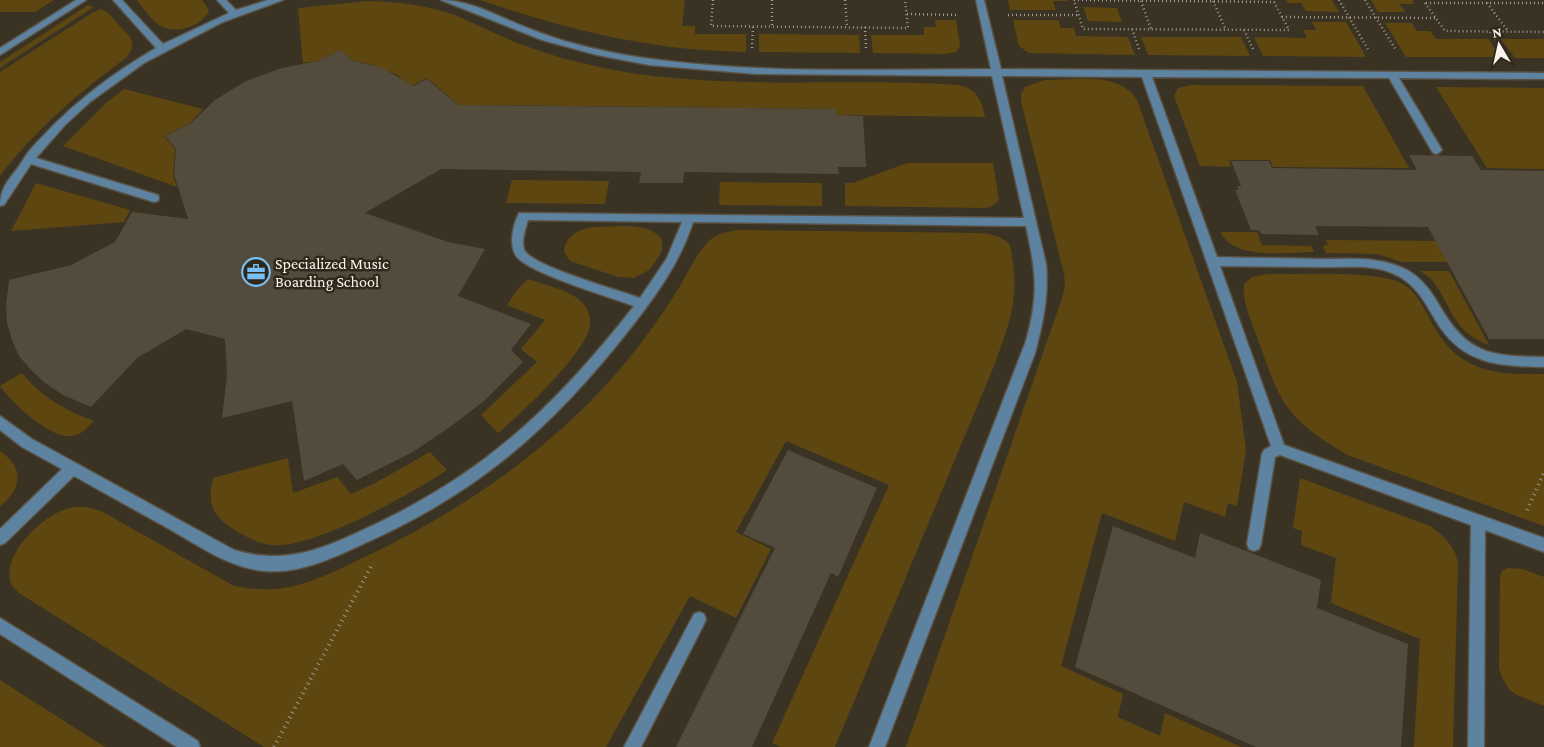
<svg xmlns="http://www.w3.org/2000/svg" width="1544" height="747" font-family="'Crimson Pro',serif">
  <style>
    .green { fill: #5e4611 }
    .building { fill: #534b3c }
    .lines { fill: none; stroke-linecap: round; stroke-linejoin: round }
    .minor-casing { stroke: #595244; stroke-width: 3 }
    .path-far1 { stroke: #9e988d; stroke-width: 2.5; stroke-dasharray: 1 3; stroke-linecap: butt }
    .path { stroke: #9e988d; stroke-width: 4; stroke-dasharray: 1 4.5; stroke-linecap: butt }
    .minor { fill: #5e83a0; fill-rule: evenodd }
    .labels { text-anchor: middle; stroke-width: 5; stroke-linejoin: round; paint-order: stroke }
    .poi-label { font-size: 16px; fill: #f9f4ec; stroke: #30291b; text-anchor: start }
  </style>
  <rect width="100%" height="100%" fill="#3a3324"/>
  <!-- green -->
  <path class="green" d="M0 0H54L35 12H0Z
    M137 0H202L209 10C203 26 176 35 161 26 152 21 143 8 137 0Z
    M480 0H685L682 26H695V34H746V52C653 51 567 30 480 0Z
    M1008 0H1067L1068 1H1053L1056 10H1010Z
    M1286 0H1332L1339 12 1306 11 1301 3H1287Z
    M1371 0H1412L1414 4H1400L1405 12H1378Z
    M368 1C398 2 429 5 457 16 479 25 500 37 523 45 552 56 583 64 614 70 728 91 844 77 958 85 976 88 982 100 985 117L837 115 836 109 484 105 467 112 427 78 411 86 396 74 369 64 353 61 341 50 318 61 303 63 298 8Z
    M88 5 94 7 0 68V62Z
    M1083 7 1117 8 1122 22 1088 21Z
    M101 9 108 13 131 38C134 45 131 52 126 58 76 95 39 126 0 176V72L92 13Z
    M935 20H956L960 46 956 52 945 54 873 53 871 35H924V27H936Z
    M1013 20H1058L1061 28H1074L1076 36 1128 37 1135 55 1029 53 1019 46Z
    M1312 22H1346L1366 57 1263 56 1254 37 1307 38 1303 30H1316Z
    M1385 23H1412L1417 31H1430L1436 39H1488L1501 57H1406Z
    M759 34 859 35 860 53 759 52Z
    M1141 37H1241L1250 56 1148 55Z
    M1501 39H1544V58H1515Z
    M1045 80C1074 80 1120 71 1137 100L1237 382 1246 450 1237 506 1228 503 1225 517 1184 502 1175 541 1102 513 1061 666 1123 694 1118 717 1160 736 1165 713 1241 747H906L1062 298 1065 286 1064 274 1021 101V94L1025 87Z
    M1191 85 1363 86 1409 168 1273 167 1270 160H1229L1231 167 1200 166 1174 96 1178 88Z
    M1436 87 1544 88V169L1487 168Z
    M124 89 203 109 190 123 164 136 175 149 173 175 177 187 63 146 106 103Z
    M907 163H993L999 200 992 206 986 208 845 206V183H853Z
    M512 180 609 181 605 204 506 203Z
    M720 182 822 183V206L719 205Z
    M36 183 130 210 124 222 11 231Z
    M596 227C615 227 650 221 662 240V251L658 258 649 270 634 278 618 277 570 261 564 252C565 235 581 228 596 227Z
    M738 230 980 233C990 234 1002 236 1009 244 1012 249 1012 258 1013 263 1019 302 1007 330 994 366L835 747H780L772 743 889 485 786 441 736 532 771 549 736 618 690 596 606 747H264L19 593C16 590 13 587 11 584 0 554 45 513 70 508 81 505 91 508 101 511L234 586C255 590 277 591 298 585 322 579 345 566 367 556 459 512 546 453 614 376 637 350 658 321 677 291 688 274 695 254 710 240 718 233 727 232 738 230Z
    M1220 232H1257L1262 245 1311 246 1314 252C1287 252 1235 261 1220 232Z
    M1326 240 1444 241 1455 262H1402L1377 254 1326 253 1323 246 1328 245Z
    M1421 271H1449L1489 345C1453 332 1452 307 1433 281 1430 277 1424 275 1421 271Z
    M1268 274C1300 275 1374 270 1401 283 1418 292 1424 309 1433 325 1459 372 1495 375 1544 374V526L1350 456C1323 441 1296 424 1281 397 1271 379 1265 358 1258 340 1252 322 1242 303 1244 284L1252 277Z
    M528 279C546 286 575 290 586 307 589 312 591 320 590 326 585 354 521 414 498 433L481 415 537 362 521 349 545 320 507 305 517 290Z
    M22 373C41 397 67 411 94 421 87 428 81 435 72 436 50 439 12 403 0 386Z
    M0 451C26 469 21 488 0 507Z
    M430 452 447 470C411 494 314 549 272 545 258 544 242 535 230 527 210 512 208 503 213 478L288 458 293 493 337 477 351 494 375 483Z
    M1300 478 1430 526C1443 535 1457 548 1458 565L1453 747H1414L1420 639 1331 603 1336 558 1301 545 1302 531 1293 528Z
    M1507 568 1523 569 1544 577V706L1515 694 1508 688 1503 679 1499 669 1500 577 1502 571Z
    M0 680 105 747H0Z"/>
  <!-- building -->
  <path class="building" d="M341 50 353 61 383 68 413 86 427 79 458 105 836 109 837 115 863 116 866 167H838L839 174 684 172 683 183H639L641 172 441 169 365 213 448 242 485 249 458 296 531 324 511 350 523 362 484 401 450 427 413 452 357 480 343 464 304 481 292 401 222 418 227 375 225 339 186 329 137 358 91 407 63 395 45 383 31 370 19 356 12 340 7 323 6 305 9 280 71 265 115 242 132 212 188 219 174 174 176 149 165 136 191 123 215 100 246 81 282 68 318 61Z
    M1409 155 1472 156 1481 170 1544 171V339H1489L1428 227 1315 226 1319 235 1261 234 1259 230H1251L1235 190H1239L1237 186H1241L1231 161H1269L1272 168 1417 170Z
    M788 450 877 488 838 577 831 573 752 747H676L775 548 743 534Z
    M1113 526 1195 558 1200 533 1321 580 1317 608 1408 644 1401 747H1256L1075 667Z"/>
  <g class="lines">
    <defs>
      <path id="minor" d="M76 0H86L0 55V48Z
        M113 0H122L163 44 229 13 217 0H226L236 10 268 0H283L223 22 144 63 90 102 65 125 36 158 158 195 159 198 158 201 154 202 31 164 4 205 0 206C0 184 13 177 23 160 28 151 37 142 45 134 77 100 115 72 156 48Z
        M441 0C471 0 501 18 530 29 560 41 592 49 625 55 745 75 869 69 991 69L976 0H984L1001 69 1544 73V79L1399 78 1442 150 1437 154 1433 153 1389 78 1152 77 1217 257C1251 258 1285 258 1320 259 1348 259 1376 256 1403 268 1419 275 1430 289 1439 305 1468 355 1490 356 1544 357V367C1497 366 1462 364 1436 321 1425 302 1415 283 1394 274 1371 263 1343 268 1319 267 1286 267 1253 266 1220 266L1284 445 1544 538V552L1485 530 1484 747H1468L1471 525 1280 455 1275 457 1261 544 1259 549 1254 551 1249 549 1247 544 1262 454 1264 450 1271 446 1142 77 1002 76 1046 264C1049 295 1043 323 1035 353L885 747H869L1026 341C1039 295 1036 272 1026 226L693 222C680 263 655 297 629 330 552 428 478 493 363 544 333 558 299 574 265 571 230 568 201 547 171 530 139 512 106 494 74 476L5 543 0 545V529L62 469 22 447 0 430V416L32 439 234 550C283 565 321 550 365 529 483 475 555 407 634 306 610 297 531 274 517 257 508 246 513 225 519 213L1024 218 992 76 756 74 649 65 597 55 542 40ZM528 220 682 222 667 258 640 298C618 290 535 267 525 251 520 243 526 228 528 220Z
        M699 612 704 614 706 619 704 624 641 747H624L694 614Z
        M0 618 198 741 200 747H177L0 634Z"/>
    </defs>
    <!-- minor casing -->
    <use href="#minor" class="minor-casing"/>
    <!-- path-far1 -->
    <path class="path-far1" d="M713 0 711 26 908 28 905 0
      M772 0V27
      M845 0 847 27
      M1074 0 1274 2 1289 30 1083 29Z
      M1339 0 1369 51
      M1365 0 1396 50
      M1141 1 1151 29
      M1213 1 1226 30
      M1425 3 1445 31 1544 32
      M1426 3H1544
      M1487 3 1508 31
      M907 14 959 15
      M1008 15H1079
      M1282 17 1436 18
      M865 27 866 49
      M1132 29 1139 49
      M1244 30 1253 49
      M1490 32 1504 51
      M752 48 753 27"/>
    <!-- path -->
    <path class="path" d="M1527 510 1544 473
      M274 747 373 563"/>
    <!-- minor -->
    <use href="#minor" class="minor"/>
  </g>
  <!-- icons -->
  <defs>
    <symbol id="office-ring" viewBox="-11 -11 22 22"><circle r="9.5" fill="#30291b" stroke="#78bff7" stroke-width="1.5"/><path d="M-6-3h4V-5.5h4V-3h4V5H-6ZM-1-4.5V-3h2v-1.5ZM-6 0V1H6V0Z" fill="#78bff7"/></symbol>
  </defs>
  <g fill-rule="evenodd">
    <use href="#office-ring" x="240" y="256" width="32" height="32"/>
  </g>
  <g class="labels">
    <!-- poi labels -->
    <g class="poi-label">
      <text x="275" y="269">Specialized Music<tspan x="275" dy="18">Boarding School</tspan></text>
    </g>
  </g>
  <!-- north arrow -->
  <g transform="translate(1499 45) rotate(351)" stroke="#30291b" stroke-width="4" paint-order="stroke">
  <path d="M0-4L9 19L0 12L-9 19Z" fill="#f9f4ec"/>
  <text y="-8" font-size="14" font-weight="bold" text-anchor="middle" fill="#f9f4ec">N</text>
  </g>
</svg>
